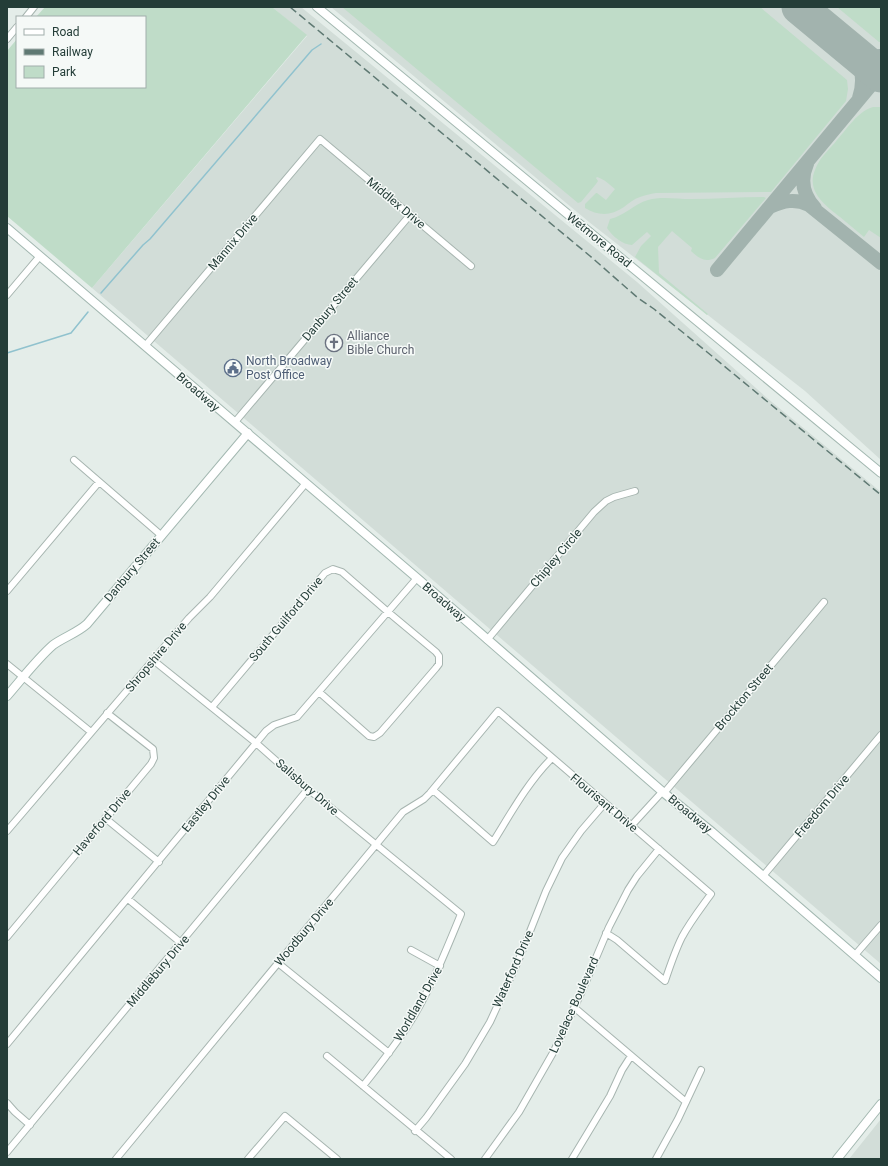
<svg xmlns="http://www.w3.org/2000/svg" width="888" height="1166" font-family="Roboto,sans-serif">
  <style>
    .built { fill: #d2ddd8 }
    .green { fill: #bfdcc8 }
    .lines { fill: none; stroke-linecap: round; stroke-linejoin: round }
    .stream { stroke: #90c2ce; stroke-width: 1.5 }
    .taxiway { stroke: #a2b3ae; stroke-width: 14 }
    .runway { stroke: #a2b3ae; stroke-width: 35 }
    .street-casing { stroke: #a7b5b0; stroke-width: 8 }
    .secondary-casing { stroke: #a3b8b1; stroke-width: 10 }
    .street { stroke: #fff; stroke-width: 6 }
    .secondary { stroke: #fff; stroke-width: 8 }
    .rail { stroke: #5f7973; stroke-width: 1.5; stroke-dasharray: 8 4; stroke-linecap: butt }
    .labels { text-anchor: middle; stroke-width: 3; stroke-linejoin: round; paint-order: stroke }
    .street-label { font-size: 12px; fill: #243d38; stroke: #f5f9f7 }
    .worship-label { font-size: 12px; fill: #5b616d; stroke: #f5f9f7; text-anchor: start }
    .service-label { font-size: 12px; fill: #4e5e75; stroke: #f5f9f7; text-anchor: start }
  </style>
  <rect width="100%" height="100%" fill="#e4ede9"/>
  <!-- built -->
  <path class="built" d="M272 7H301L637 282 767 398 881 492V964L92 288 307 36Z
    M331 7H881V460L805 391 589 222Z
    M881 1119V1159H849Z"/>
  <!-- green -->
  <path class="green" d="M45 7H272L307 35 92 288 7 216V51L17 39V87H145V17H36Z
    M342 7H760L847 80 848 89 846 101 771 192 656 193C650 194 645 195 640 197 634 199 629 203 624 207 611 216 598 216 585 208V204L596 193H597L606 200 615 189C610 185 604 179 597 177L596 178 598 181 596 184 581 202 578 203Z
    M837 7H881V42H879Z
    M873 107H881V238L869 230 864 237C856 230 848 224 840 217 825 205 806 191 815 170 819 158 830 149 837 140 848 128 857 112 873 107Z
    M764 197 766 198 715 258C704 263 699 258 691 251L692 248 672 231 658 247 659 273 708 314 707 315 635 257 641 246 651 236 647 232 632 245C623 245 612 236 607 228L610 219C624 216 634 204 648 200 661 196 677 199 691 199 715 199 740 197 764 197Z"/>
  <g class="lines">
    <!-- stream -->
    <path class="stream" d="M101 293 143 245 150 239 312 50 321 44
      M7 353 71 333 88 312"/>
    <!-- taxiway -->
    <path class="taxiway" d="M840 41C844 46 850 50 854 55 863 68 864 83 859 98
      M849 47C859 55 869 58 881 56
      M807 164C800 180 803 195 815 208
      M770 207C783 201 795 198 809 205L881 263
      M717 270 881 73"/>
    <!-- runway -->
    <path class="runway" d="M799 7 881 75"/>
    <defs>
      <path id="street" d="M26 17 34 7
        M7 39 17 27
        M7 295 40 256
        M145 346 320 139 471 266
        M235 422 410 215
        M74 460 162 536
        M7 591 99 482
        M487 640 594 512 606 501 614 497 635 491
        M153 660 256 743 308 789 461 914C447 948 433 983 415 1014 400 1040 381 1063 363 1086
        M7 664 91 732
        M212 707 325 573 333 569 342 572 388 612 436 652 439 656V664L436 668 380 733 374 737 369 736 319 692
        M433 790 493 842C511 813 528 782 552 758
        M664 793 824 602
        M105 818 159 862
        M631 826 663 791
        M7 831 189 618 210 597 306 483
        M763 876 881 735
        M128 899 181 943
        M7 937 151 764 154 758 153 749 107 713
        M411 950 440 966
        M855 955 881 925
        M278 963 389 1053
        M575 1008 686 1102
        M7 1044 266 731 274 725 297 717 417 578
        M327 1056 451 1159
        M7 1103 15 1112 30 1125
        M415 1131 426 1118 465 1064 490 1022 519 959 546 891 562 858 581 831 605 803
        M7 1152 308 789
        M116 1159 403 812 424 799 430 793 498 711 711 894C701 908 690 922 682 937 675 951 670 966 665 981L617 940 606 933
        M248 1159 285 1116 337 1159
        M485 1159 519 1112 554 1051 582 991 609 927 628 890 637 876 659 849
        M572 1159 610 1096 622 1070 631 1056
        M656 1159 678 1119 701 1070"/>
      <path id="secondary" d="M317 7 881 473
        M7 228 417 578 664 793 712 832 881 978
        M7 696C21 680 37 659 53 645 64 637 77 633 87 624L248 433
        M837 1159 881 1104"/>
    </defs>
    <!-- street casing -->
    <use href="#street" class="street-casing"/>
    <!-- secondary casing -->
    <use href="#secondary" class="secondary-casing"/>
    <!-- street -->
    <use href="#street" class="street"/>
    <!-- secondary -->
    <use href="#secondary" class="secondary"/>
    <!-- rail -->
    <path class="rail" d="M290 7 590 256 638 298 654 309 707 352 881 495"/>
  </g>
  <!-- icons -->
  <defs>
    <symbol id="church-ring" viewBox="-11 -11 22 22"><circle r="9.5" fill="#f5f9f7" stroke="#6b7280" stroke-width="1.5"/><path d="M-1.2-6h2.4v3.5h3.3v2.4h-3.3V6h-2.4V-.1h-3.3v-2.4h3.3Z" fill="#6b7280"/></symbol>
    <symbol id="civic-ring" viewBox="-11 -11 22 22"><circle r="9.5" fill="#f5f9f7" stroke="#5c6f8a" stroke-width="1.5"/><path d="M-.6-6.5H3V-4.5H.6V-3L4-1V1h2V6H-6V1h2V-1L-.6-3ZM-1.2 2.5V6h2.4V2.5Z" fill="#5c6f8a"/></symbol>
  </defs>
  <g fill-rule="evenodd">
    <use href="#church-ring" x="324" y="333" width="20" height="20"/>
    <use href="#civic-ring" x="223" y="358" width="20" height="20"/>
  </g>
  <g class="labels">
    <!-- street labels -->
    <g class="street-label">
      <text transform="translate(396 203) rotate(40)" y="4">Middlex Drive</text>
      <text transform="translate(599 240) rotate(39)" y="4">Wetmore Road</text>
      <text transform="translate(233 242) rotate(-50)" y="4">Mannix Drive</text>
      <text transform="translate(330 309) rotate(-50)" y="4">Danbury Street</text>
      <text transform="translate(198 392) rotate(41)" y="4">Broadway</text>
      <text transform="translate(556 558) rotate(-50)" y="4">Chipley Circle</text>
      <text transform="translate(132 570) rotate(-50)" y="4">Danbury Street</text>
      <text transform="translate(444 602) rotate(41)" y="4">Broadway</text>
      <text transform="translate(286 619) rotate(-50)" y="4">South Guilford Drive</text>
      <text transform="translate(156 657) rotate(-50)" y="4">Shropshire Drive</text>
      <text transform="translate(744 697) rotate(-50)" y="4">Brockton Street</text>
      <text transform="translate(307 787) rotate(41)" y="4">Salisbury Drive</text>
      <text transform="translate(604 803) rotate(40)" y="4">Flourisant Drive</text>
      <text transform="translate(206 804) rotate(-51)" y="4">Eastley Drive</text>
      <text transform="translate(822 806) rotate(-50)" y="4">Freedom Drive</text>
      <text transform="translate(690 814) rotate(40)" y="4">Broadway</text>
      <text transform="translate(102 822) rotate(-50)" y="4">Haverford Drive</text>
      <text transform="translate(304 932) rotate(-50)" y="4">Woodbury Drive</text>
      <text transform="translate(513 969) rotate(-66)" y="4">Waterford Drive</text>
      <text transform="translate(158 971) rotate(-50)" y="4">Middlebury Drive</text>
      <text transform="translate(418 1004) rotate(-60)" y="4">Worldland Drive</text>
      <text transform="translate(574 1005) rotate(-66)" y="4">Lovelace Boulevard</text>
    </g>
    <!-- worship labels -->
    <g class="worship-label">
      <text x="347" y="340">Alliance<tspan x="347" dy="14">Bible Church</tspan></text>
    </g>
    <!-- service labels -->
    <g class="service-label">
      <text x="246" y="365">North Broadway<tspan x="246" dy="14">Post Office</tspan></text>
    </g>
  </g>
  <!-- border -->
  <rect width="888" height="1166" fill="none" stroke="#243d38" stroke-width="16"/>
  <!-- legend -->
  <rect x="16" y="16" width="130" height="72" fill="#f5f9f7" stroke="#a1aeab"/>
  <rect x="24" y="29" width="20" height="6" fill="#ffffff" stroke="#a1aeab"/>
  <text x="52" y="36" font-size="12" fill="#243d38">Road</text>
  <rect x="24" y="49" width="20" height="6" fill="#5f7973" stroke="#a1aeab"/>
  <text x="52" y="56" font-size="12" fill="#243d38">Railway</text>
  <rect x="24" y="66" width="20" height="12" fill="#bfdcc8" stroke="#a1aeab"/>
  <text x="52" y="76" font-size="12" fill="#243d38">Park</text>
</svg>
